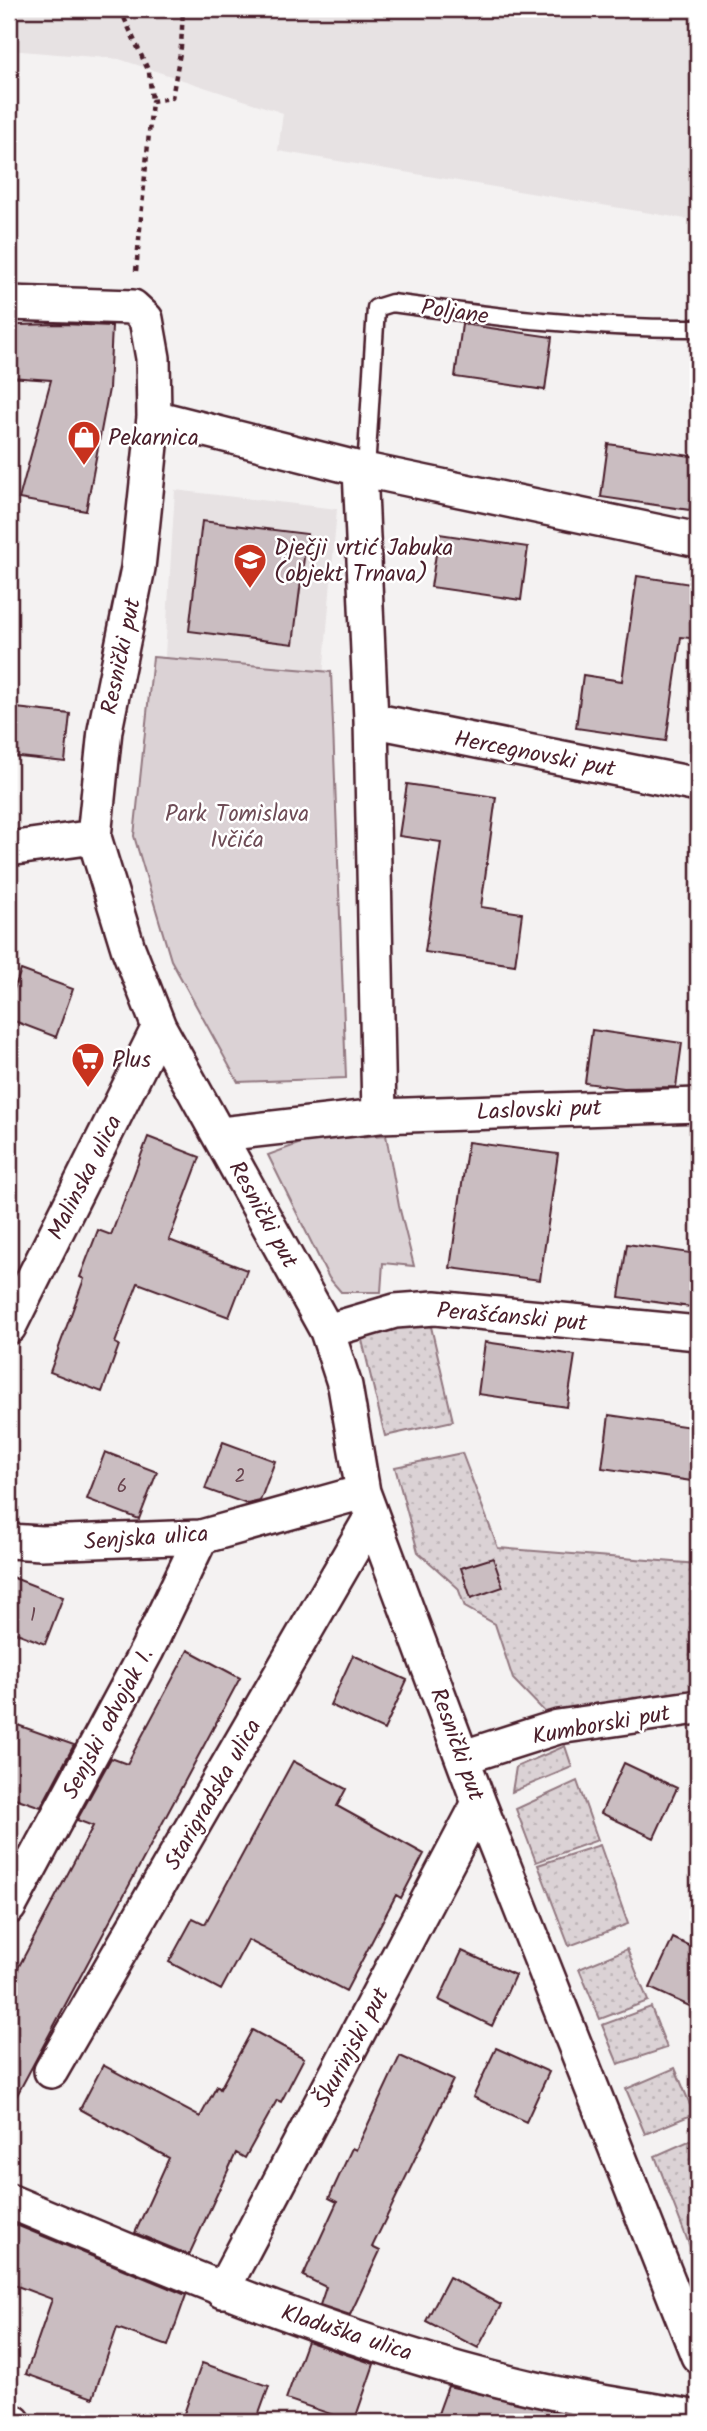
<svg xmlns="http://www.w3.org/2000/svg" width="707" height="2431" font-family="Kalam,sans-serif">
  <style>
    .built { fill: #e7e2e3 }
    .grass { fill: url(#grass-dots); stroke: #927880; stroke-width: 2 }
    .park { fill: #dbd2d5; stroke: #927880; stroke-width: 2 }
    .building { fill: #cabdc1; stroke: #4a1f2b; stroke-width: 2 }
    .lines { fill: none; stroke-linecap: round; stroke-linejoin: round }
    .service-casing { stroke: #4a1f2b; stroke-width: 21 }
    .minor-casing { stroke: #4a1f2b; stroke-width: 38 }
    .path { stroke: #4a1f2b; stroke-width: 4.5; stroke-dasharray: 5 5; stroke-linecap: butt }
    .service { stroke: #fff; stroke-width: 16 }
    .minor { stroke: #fff; stroke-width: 33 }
    .labels { text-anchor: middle; stroke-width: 5; stroke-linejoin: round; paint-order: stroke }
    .number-label { font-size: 19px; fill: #6a4650 }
    .street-label { font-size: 23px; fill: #4a1f2b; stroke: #fff }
    .poi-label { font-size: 23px; fill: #4a1f2b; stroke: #fff; text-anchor: start }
    .park-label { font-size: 23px; fill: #6e4c56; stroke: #fff }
  </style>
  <defs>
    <pattern id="grass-dots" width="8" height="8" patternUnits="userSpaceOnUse" patternTransform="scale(1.75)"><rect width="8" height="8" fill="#dbd2d5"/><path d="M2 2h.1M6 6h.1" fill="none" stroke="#bdb4b7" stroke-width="1.8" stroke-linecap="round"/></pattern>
  </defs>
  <rect width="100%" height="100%" fill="#f4f2f2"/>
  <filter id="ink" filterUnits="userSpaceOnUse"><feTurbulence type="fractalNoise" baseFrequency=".0143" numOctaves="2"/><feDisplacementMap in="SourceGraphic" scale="14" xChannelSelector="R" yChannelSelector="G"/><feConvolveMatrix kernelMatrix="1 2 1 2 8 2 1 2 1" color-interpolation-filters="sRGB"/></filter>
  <g filter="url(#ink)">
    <!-- built -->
    <path class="built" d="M9 9H698V221L278 151 283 113 119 59 9 50Z
      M175 490 337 509 322 689 164 671Z"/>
    <!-- grass -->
    <path class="grass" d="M429 1318 453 1421 385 1436 362 1340 396 1321Z
      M462 1453 498 1548 698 1564V1691L545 1712 513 1679 495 1624 465 1607 458 1588 418 1552 395 1467Z
      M565 1746 572 1767 512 1792 516 1767Z
      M577 1781 598 1840 536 1862 516 1809Z
      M600 1845 628 1924 569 1946 538 1865Z
      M627 1949 648 2001 600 2019 579 1969Z
      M651 2007 667 2048 618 2064 602 2025Z
      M675 2068 694 2114 645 2134 626 2089Z
      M698 2137V2250L692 2252 655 2156Z"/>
    <!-- park -->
    <path class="park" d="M153 657 331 672 346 1078 238 1082 171 960 134 836Z
      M386 1135 399 1206 414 1266 383 1263 381 1292H341L329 1278 268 1155 309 1140Z"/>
    <!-- building -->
    <path class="building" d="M61 324 112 326 109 389 86 511 19 499 51 380 9 377V350L18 325Z
      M462 324 552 337 545 390 455 377Z
      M608 444 698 457 690 510 601 497Z
      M202 521 307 534 293 644 189 631Z
      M439 534 528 547 521 600 431 587Z
      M637 576 698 585V639L681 637 666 741 576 728 583 675 622 681Z
      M16 708 70 714 65 762 11 756Z
      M407 784 496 797 481 907 522 913 515 965 425 952 441 842 399 836Z
      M21 970 73 989 56 1037 9 1019V1003Z
      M592 1030 682 1043 676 1087 624 1088 585 1083Z
      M148 1137 200 1157 169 1240 247 1270 229 1317 138 1283 115 1343 119 1345 102 1392 50 1372 84 1279 80 1277 98 1230 111 1235Z
      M468 1142 558 1154 540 1280 450 1268Z
      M627 1244 698 1254V1308L619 1297Z
      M485 1342 575 1355 567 1407 478 1394Z
      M609 1415 698 1428 692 1481 602 1468Z
      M223 1442 275 1461 260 1501 247 1504 205 1489Z
      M105 1452 157 1472 139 1519 87 1499Z
      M493 1558 503 1587 471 1598 461 1568Z
      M9 1576 63 1597 45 1644 9 1630Z
      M188 1650 240 1678 9 2110V1985L93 1826 77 1820 111 1758 127 1764Z
      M353 1655 407 1680 384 1730 330 1705Z
      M9 1722 74 1745 41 1807 9 1796Z
      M293 1761 346 1789 337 1806 424 1854 401 1898 396 1895 346 1991 248 1940 221 1990 169 1962 193 1918 205 1924Z
      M624 1763 677 1788 654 1838 601 1813Z
      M673 1938 698 1950V2010L650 1988Z
      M462 1951 515 1975 492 2026 439 2000Z
      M252 2030 304 2058 281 2102 277 2100 245 2158 236 2153 189 2255 135 2233 169 2158 80 2109 103 2065 200 2117 217 2086 220 2089Z
      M496 2048 549 2072 526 2122 473 2097Z
      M400 2056 453 2080 372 2247 380 2251 350 2315 320 2305 326 2287 303 2276 337 2202 329 2198 352 2148 356 2150Z
      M9 2222 186 2295 168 2346 117 2328 93 2398 26 2374 52 2299 9 2283Z
      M449 2277 501 2305 478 2348 426 2321Z
      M307 2341 374 2364 354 2422 286 2399Z
      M202 2363 269 2386 256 2422H181Z
      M448 2386 592 2420 591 2422H435Z"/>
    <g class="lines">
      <defs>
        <path id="service" d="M360 469 367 454 376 308 392 303C494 317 595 329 698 328"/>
        <path id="minor" d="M9 303 133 307 146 319 153 358 154 417 138 568 105 730 94 837 128 948 159 1027 327 1331 345 1386 363 1492 479 1803 698 2356
          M154 417 360 469 698 540
          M371 720 698 785
          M9 849 94 837
          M379 1116 698 1105
          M221 1134 379 1116 371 720 360 469
          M9 1327 159 1027
          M327 1331 395 1311 435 1308 698 1333
          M9 1541 41 1543 201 1537 363 1492
          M464 1757 558 1727 698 1707
          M9 1907 147 1650 201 1537
          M51 2071 372 1516
          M9 2201C178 2272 352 2347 532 2388 586 2401 643 2408 698 2418
          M222 2291 479 1803
          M9 2420 14 2422"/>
      </defs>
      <!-- service casing -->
      <use href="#service" class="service-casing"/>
      <!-- minor casing -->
      <use href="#minor" class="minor-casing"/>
      <!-- path -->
      <path class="path" d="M120 9 149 72 152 101
        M136 271 152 101 172 98 181 47 183 9"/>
      <!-- service -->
      <use href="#service" class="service"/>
      <!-- minor -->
      <use href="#minor" class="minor"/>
    </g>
  </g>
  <!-- icons -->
  <defs>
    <symbol id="shop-pin" viewBox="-11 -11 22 30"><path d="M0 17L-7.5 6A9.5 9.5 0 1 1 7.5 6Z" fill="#c8321e" stroke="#fff"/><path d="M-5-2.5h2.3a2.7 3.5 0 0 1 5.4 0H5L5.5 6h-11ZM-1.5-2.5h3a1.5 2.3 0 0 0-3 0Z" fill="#fff"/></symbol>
    <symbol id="school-pin" viewBox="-11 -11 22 30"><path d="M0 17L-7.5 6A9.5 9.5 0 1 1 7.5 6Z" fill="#c8321e" stroke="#fff"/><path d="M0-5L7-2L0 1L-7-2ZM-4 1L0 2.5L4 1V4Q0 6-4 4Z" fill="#fff"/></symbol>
    <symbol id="supermarket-pin" viewBox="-11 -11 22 30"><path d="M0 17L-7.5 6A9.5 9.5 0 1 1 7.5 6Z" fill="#c8321e" stroke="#fff"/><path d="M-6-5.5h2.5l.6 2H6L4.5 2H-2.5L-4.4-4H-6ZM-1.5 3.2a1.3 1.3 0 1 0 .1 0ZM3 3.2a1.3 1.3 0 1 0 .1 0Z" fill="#fff"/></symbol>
  </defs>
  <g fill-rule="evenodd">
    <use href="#shop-pin" x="65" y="418" width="38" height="52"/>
    <use href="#school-pin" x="231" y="541" width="38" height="52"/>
    <use href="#supermarket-pin" x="69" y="1040" width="38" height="52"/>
  </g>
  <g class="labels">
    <!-- number labels -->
    <g class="number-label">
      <text x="240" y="1482">2</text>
      <text x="122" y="1492">6</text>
      <text x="33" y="1621">1</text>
    </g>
    <!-- street labels -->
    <g class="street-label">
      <text transform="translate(455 311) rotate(8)" y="8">Poljane</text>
      <text transform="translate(120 656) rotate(-78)" y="8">Resnički put</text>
      <text transform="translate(535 753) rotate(11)" y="8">Hercegnovski put</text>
      <text transform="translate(539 1109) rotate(-2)" y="8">Laslovski put</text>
      <text transform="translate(84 1177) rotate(-63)" y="8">Malinska ulica</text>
      <text transform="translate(264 1214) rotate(61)" y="8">Resnički put</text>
      <text transform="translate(512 1316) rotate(5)" y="8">Perašćanski put</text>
      <text transform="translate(146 1537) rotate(-4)" y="8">Senjska ulica</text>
      <text transform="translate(107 1723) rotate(-62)" y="8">Senjski odvojak I.</text>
      <text transform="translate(601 1724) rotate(-10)" y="8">Kumborski put</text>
      <text transform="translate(458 1744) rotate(70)" y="8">Resnički put</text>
      <text transform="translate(212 1794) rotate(-60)" y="8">Starigradska ulica</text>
      <text transform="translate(351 2047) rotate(-62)" y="8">Škurinjski put</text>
      <text transform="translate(347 2332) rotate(18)" y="8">Kladuška ulica</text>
    </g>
    <!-- poi labels -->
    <g class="poi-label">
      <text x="108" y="445">Pekarnica</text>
      <text x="274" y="555">Dječji vrtić Jabuka<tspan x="274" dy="26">(objekt Trnava)</tspan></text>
      <text x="112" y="1067">Plus</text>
    </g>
    <!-- park labels -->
    <g class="park-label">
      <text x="237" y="821">Park Tomislava<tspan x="237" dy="26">Ivčića</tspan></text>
    </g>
  </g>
  <!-- margin -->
  <rect width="707" height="2431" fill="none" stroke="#fff" stroke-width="35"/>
  <rect x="18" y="18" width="672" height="2396" fill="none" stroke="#4a1f2b" stroke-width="2.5" filter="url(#ink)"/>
</svg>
